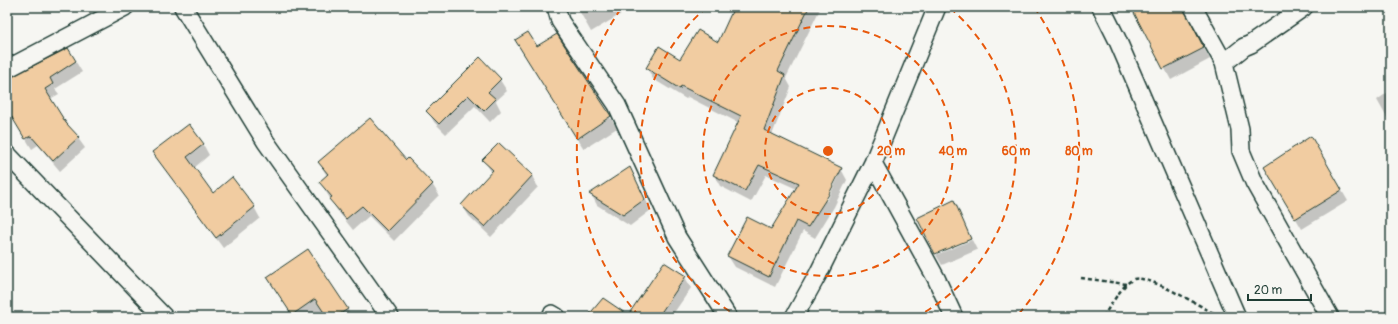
<svg xmlns="http://www.w3.org/2000/svg" width="1398" height="324" font-family="Pangolin,sans-serif">
  <style>
    .shadow { fill: #0003; fill-rule: evenodd }
    .building { fill: #f1cca1; stroke: #1f3d34 }
    .lines { fill: none; stroke-linecap: round; stroke-linejoin: round }
    .minor-casing { stroke: #1f3d34; stroke-width: 20 }
    .path { stroke: #1f3d34; stroke-width: 2.5; stroke-dasharray: 4 3; stroke-linecap: butt }
    .minor { stroke: #f6f6f2; stroke-width: 17 }
    .ring { fill: none; stroke: #e8590c; stroke-width: 2; stroke-dasharray: 7 5 }
    .centre { fill: #e8590c; stroke: #f6f6f2; stroke-width: 2 }
    .ring-label { font-size: 12px; text-anchor: middle; font-weight: bold; fill: #e8590c; stroke: #f6f6f2; stroke-width: 3; stroke-linejoin: round; paint-order: stroke }
  </style>
  <rect width="100%" height="100%" fill="#f6f6f2"/>
  <filter id="ink" filterUnits="userSpaceOnUse"><feTurbulence type="fractalNoise" baseFrequency=".025" numOctaves="2"/><feDisplacementMap in="SourceGraphic" scale="8" xChannelSelector="R" yChannelSelector="G"/><feConvolveMatrix kernelMatrix="1 2 1 2 8 2 1 2 1" color-interpolation-filters="sRGB"/></filter>
  <g filter="url(#ink)">
    <!-- shadow -->
    <path class="shadow" d="M577 7H633L591 32Z
      M735 7H821L786 78 791 87 772 135 841 169 847 180 834 207 815 238 803 231 775 287 735 267 728 256 772 230 797 189 766 175 751 202 720 186 714 175 739 123 688 97 686 99 653 79 647 68 680 60 718 44ZM838 174H840L827 201 825 200Z
      M1143 7H1184L1189 17 1190 24 1210 59 1171 80 1134 12Z
      M556 35 617 128 584 149 522 51 536 48Z
      M68 49 82 72 55 89 59 94 50 99 85 148 60 171 38 145 32 149 7 108V80Z
      M480 58 500 80 507 91 496 101 501 111 490 122 475 106 446 134 434 122 428 111Z
      M1391 90V125L1377 100Z
      M1310 137 1348 201 1302 229 1266 167Z
      M203 144 209 155 194 168 213 194 254 207 260 218 223 248 153 153Z
      M484 160 532 176 538 187 491 237 469 216 462 205 492 173Z
      M319 162H406L432 184 439 195 394 241 369 216 353 230 337 210 320 182 327 176Z
      M630 168 651 210 630 226 597 205 591 194Z
      M953 201 971 238 935 253Z
      M972 240 977 250 942 265 936 255Z
      M685 277 691 288 671 317H588H628Z
      M269 278 347 309 352 317H294Z"/>
    <!-- building -->
    <path class="building" d="M734 7H809L778 71 785 75 764 130 842 168 828 196 808 227 796 221 769 277 727 256 747 217 771 229 799 183 759 165 745 191 713 175 741 116 681 86 680 89 646 68 659 46 680 59 698 30 718 42Z
      M1131 7H1183L1204 48 1163 69Z
      M528 32 537 46 557 34 611 116 577 139 515 40Z
      M68 48 76 61 50 78 53 84 45 89 66 123 79 137 53 161 31 136 25 139 7 109V79Z
      M480 57 501 79 488 92 496 99 484 111 468 95 439 124 426 111Z
      M370 118 406 160 408 158 433 184 387 231 362 206 346 219 329 199 332 197 319 182 328 174 318 162Z
      M189 124 204 144 187 157 213 193 232 177 255 207 216 238 152 152Z
      M1311 136 1342 190 1295 219 1264 167Z
      M499 143 533 175 485 227 461 205 493 170 482 160Z
      M630 167 645 199 623 215 589 194Z
      M954 200 971 239 935 254 917 218Z
      M308 249 348 309 335 317H327L315 299 292 315 267 277Z
      M664 262 686 276 658 317H587L603 298 628 315Z"/>
    <g class="lines">
      <defs>
        <path id="minor" d="M183 7 266 142 390 317
          M556 7 560 21 617 105 677 237 728 317
          M1101 7 1117 39 1237 317
          M1193 7 1224 63 1240 129 1241 151 1254 182 1330 317
          M1224 63 1244 47 1251 44 1304 7
          M7 69 125 7
          M7 154 164 317
          M873 163 936 278 954 317
          M552 314 557 317
          M794 317 818 274 873 163 937 7"/>
      </defs>
      <!-- minor casing -->
      <use href="#minor" class="minor-casing"/>
      <!-- path -->
      <path class="path" d="M1081 278 1126 284
        M1103 317C1109 308 1123 283 1134 279 1147 274 1200 306 1215 314"/>
      <!-- minor -->
      <use href="#minor" class="minor"/>
    </g>
  </g>
  <!-- distance rings -->
  <g class="ring">
    <circle cx="828" cy="151" r="63"/>
    <circle cx="828" cy="151" r="125"/>
    <path d="M740 317A188 188 0 0 1 706 8M950 8A188 188 0 0 1 916 317"/>
    <path d="M639 316A251 251 0 0 1 622 7M1034 7A251 251 0 0 1 1017 316"/>
  </g>
  <circle cx="828" cy="151" r="6" class="centre"/>
  <g class="ring-label">
    <text x="891" y="155">20 m</text>
    <text x="953" y="155">40 m</text>
    <text x="1016" y="155">60 m</text>
    <text x="1079" y="155">80 m</text>
  </g>
  <!-- margin -->
  <rect width="1398" height="324" fill="none" stroke="#f6f6f2" stroke-width="24"/>
  <rect x="12" y="12" width="1374" height="300" fill="none" stroke="#1f3d34" stroke-width="1.5" filter="url(#ink)"/>
  <!-- scale -->
  <path d="M1248 294v6h63v-6" fill="none" stroke="#1f3d34" stroke-width="2"/>
  <text x="1254" y="294" font-size="12" fill="#1f3d34" stroke="#f6f6f2" stroke-width="3" paint-order="stroke">20 m</text>
</svg>
